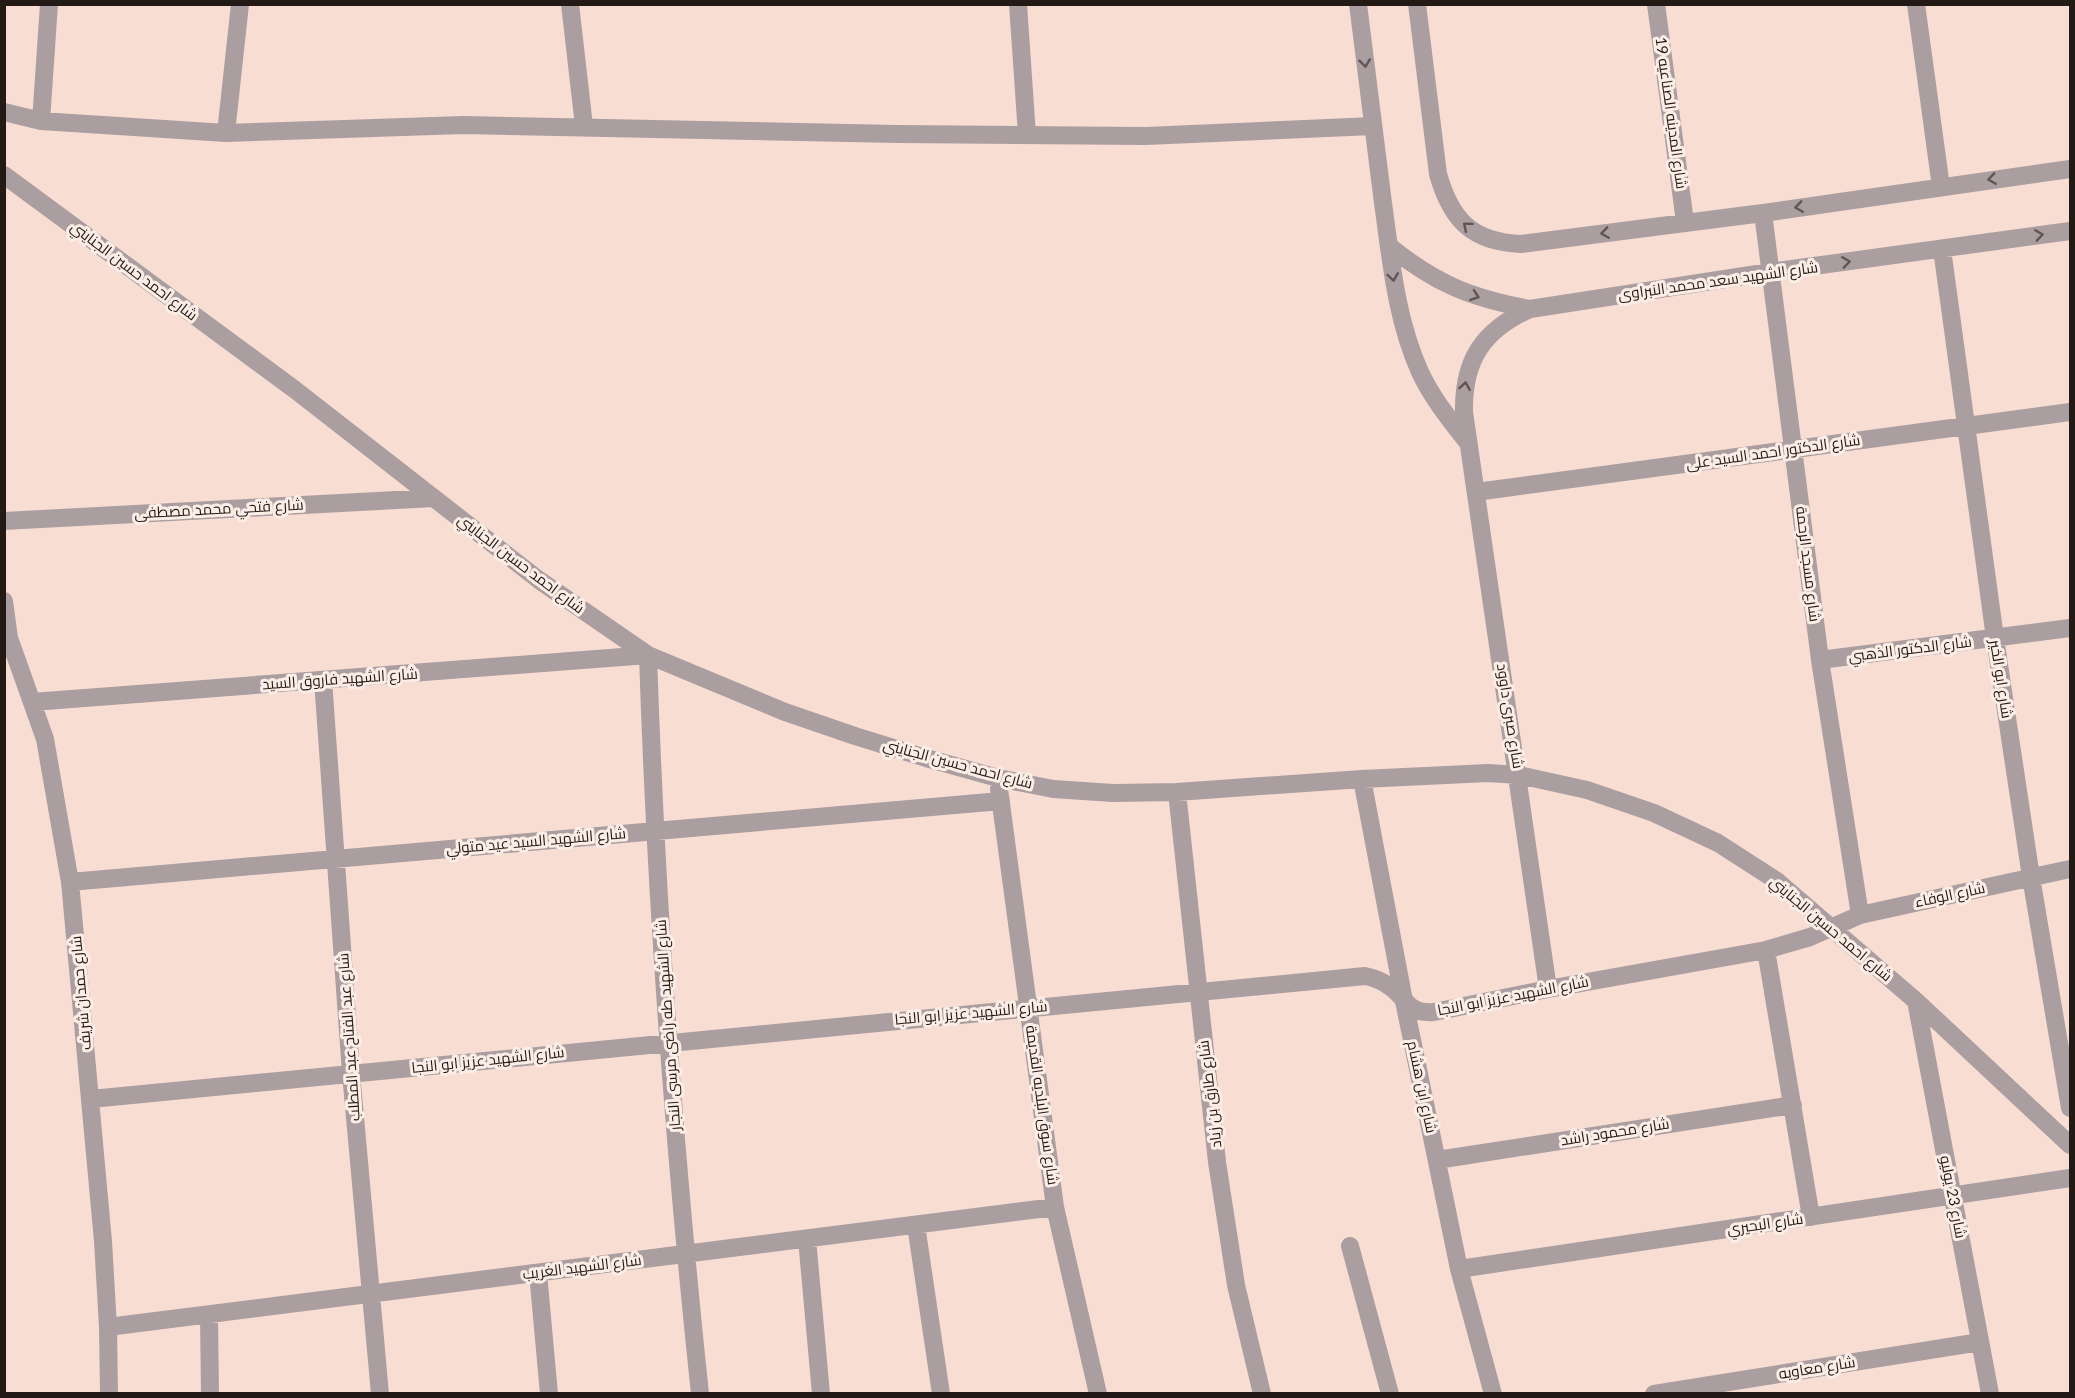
<svg xmlns="http://www.w3.org/2000/svg" width="2075" height="1398" font-family="Lato,Cairo,sans-serif">
  <style>
    .lines { fill: none; stroke-linecap: round; stroke-linejoin: round }
    .minor { stroke: #ab9ea0; stroke-width: 18 }
    .oneway { stroke: #605554 }
    .labels { text-anchor: middle; stroke-width: 6; stroke-linejoin: round; paint-order: stroke }
    .street-label { font-size: 15px; fill: #231a16; stroke: #fdede7 }
  </style>
  <rect width="100%" height="100%" fill="#f8ddd3"/>
  <g class="lines">
    <!-- minor -->
    <path class="minor" d="M570 4 584 126
      M1018 4 1027 135
      M1358 4C1366 71 1375 137 1383 203 1391 260 1396 319 1420 372 1432 398 1450 420 1468 443
      M1417 4 1438 174C1451 220 1472 242 1521 244L1763 213 2070 169
      M1656 4 1685 222
      M1916 4 1941 187
      M4 112 41 121 226 133 463 125 898 134 1146 136 1373 126
      M41 121 49 4
      M226 133 240 4
      M4 175 294 389 539 580 648 655 785 712 855 736 926 758 998 778 1053 789 1113 793 1177 792 1362 779 1488 773 1519 775 1587 790 1654 813 1718 843 1777 881 1916 1001 2070 1145
      M1763 213 1820 660 1860 915
      M1389 246C1436 284 1471 298 1530 309
      M1942 249 1995 638 2031 877 2070 1108
      M1476 492 2070 412
      M4 521 434 498
      M4 601 9 638 45 739 70 882 103 1241 108 1327 109 1394
      M1820 660 2070 628
      M323 680 351 1073 380 1394
      M32 702 648 655C656 902 674 1148 700 1394
      M1362 779 1404 1001 1459 1269 1493 1394
      M999 789 1055 1207 1098 1394
      M1177 792 1217 1162 1236 1285 1262 1394
      M70 882 1001 801
      M1766 950 1811 1217
      M1548 989 1464 412C1463 360 1483 330 1530 309L1770 272 2070 231
      M1916 1001 1990 1394
      M91 1099 1365 976C1376 978 1384 982 1392 988 1409 1002 1409 1014 1434 1012L1548 989 1766 950 1810 937 1860 915 2070 869
      M1437 1160 1793 1105
      M916 1225 941 1394
      M807 1239 821 1394
      M1350 1246 1390 1394
      M1459 1269 2070 1178
      M538 1273 549 1394
      M209 1315 210 1394
      M108 1327 1055 1207
      M1654 1394 1980 1342"/>
  </g>
  <!-- one-way arrows -->
  <defs><path id="oneway-chevron" d="M-2-3.5L2.5 0L-2 3.5" fill="none" stroke-width="1.6" stroke-linecap="round" stroke-linejoin="round" transform="scale(1.5)"/></defs>
  <g class="oneway">
    <use href="#oneway-chevron" transform="translate(1365 63) rotate(83)"/>
    <use href="#oneway-chevron" transform="translate(1992 179) rotate(172)"/>
    <use href="#oneway-chevron" transform="translate(1799 207) rotate(172)"/>
    <use href="#oneway-chevron" transform="translate(1467 226) rotate(-140)"/>
    <use href="#oneway-chevron" transform="translate(1605 233) rotate(172)"/>
    <use href="#oneway-chevron" transform="translate(2039 235) rotate(-8)"/>
    <use href="#oneway-chevron" transform="translate(1846 262) rotate(-8)"/>
    <use href="#oneway-chevron" transform="translate(1393 277) rotate(82)"/>
    <use href="#oneway-chevron" transform="translate(1475 296) rotate(19)"/>
    <use href="#oneway-chevron" transform="translate(1465 386) rotate(-81)"/>
  </g>
  <g class="labels">
    <!-- street labels -->
    <g class="street-label">
      <text transform="translate(1671 113) rotate(82)" y="5">شارع المدينه الصناعيه 19</text>
      <text transform="translate(134 271) rotate(37)" y="5">شارع احمد حسين الجنايني</text>
      <text transform="translate(1718 281) rotate(-8)" y="5">شارع الشهيد سعد محمد النبراوى</text>
      <text transform="translate(1773 452) rotate(-8)" y="5">شارع الدكتور احمد السيد على</text>
      <text transform="translate(219 509) rotate(-3)" y="5">شارع فتحي محمد مصطفى</text>
      <text transform="translate(521 564) rotate(37)" y="5">شارع احمد حسين الجنايني</text>
      <text transform="translate(1808 564) rotate(83)" y="5">شارع مسجد الرحمة</text>
      <text transform="translate(1910 649) rotate(-7)" y="5">شارع الدكتور الذهبي</text>
      <text transform="translate(340 679) rotate(-4)" y="5">شارع الشهيد فاروق السيد</text>
      <text transform="translate(2001 679) rotate(81)" y="5">شارع ابو الخير</text>
      <text transform="translate(1510 716) rotate(81)" y="5">شارع صبرى داوود</text>
      <text transform="translate(958 764) rotate(15)" y="5">شارع احمد حسين الجنايني</text>
      <text transform="translate(536 841) rotate(-5)" y="5">شارع الشهيد السيد عيد متولي</text>
      <text transform="translate(1950 895) rotate(-12)" y="5">شارع الوفاء</text>
      <text transform="translate(1831 929) rotate(40)" y="5">شارع احمد حسين الجنايني</text>
      <text transform="translate(81 993) rotate(-95)" y="5">شارع حمدان شريف</text>
      <text transform="translate(1513 996) rotate(-11)" y="5">شارع الشهيد عزيز ابو النجا</text>
      <text transform="translate(971 1013) rotate(-5)" y="5">شارع الشهيد عزيز ابو النجا</text>
      <text transform="translate(668 1025) rotate(-94)" y="5">شارع الشهيد طه راضى مرسى النجار</text>
      <text transform="translate(349 1037) rotate(-94)" y="5">شارع عبد الفتاح عبد المطلب</text>
      <text transform="translate(488 1060) rotate(-6)" y="5">شارع الشهيد عزيز ابو النجا</text>
      <text transform="translate(1422 1087) rotate(78)" y="5">شارع ابن هشام</text>
      <text transform="translate(1210 1094) rotate(-97)" y="5">شارع طارق بن زياد</text>
      <text transform="translate(1042 1105) rotate(82)" y="5">شارع سوق البلديه القديمة</text>
      <text transform="translate(1615 1132) rotate(-9)" y="5">شارع محمود راشد</text>
      <text transform="translate(1953 1197) rotate(79)" y="5">شارع 23 يوليو</text>
      <text transform="translate(1765 1224) rotate(-8)" y="5">شارع البحيري</text>
      <text transform="translate(582 1267) rotate(-7)" y="5">شارع الشهيد الغريب</text>
      <text transform="translate(1817 1368) rotate(-9)" y="5">شارع معاويه</text>
    </g>
  </g>
  <!-- border -->
  <rect width="2075" height="1398" fill="none" stroke="#231a16" stroke-width="12"/>
</svg>
